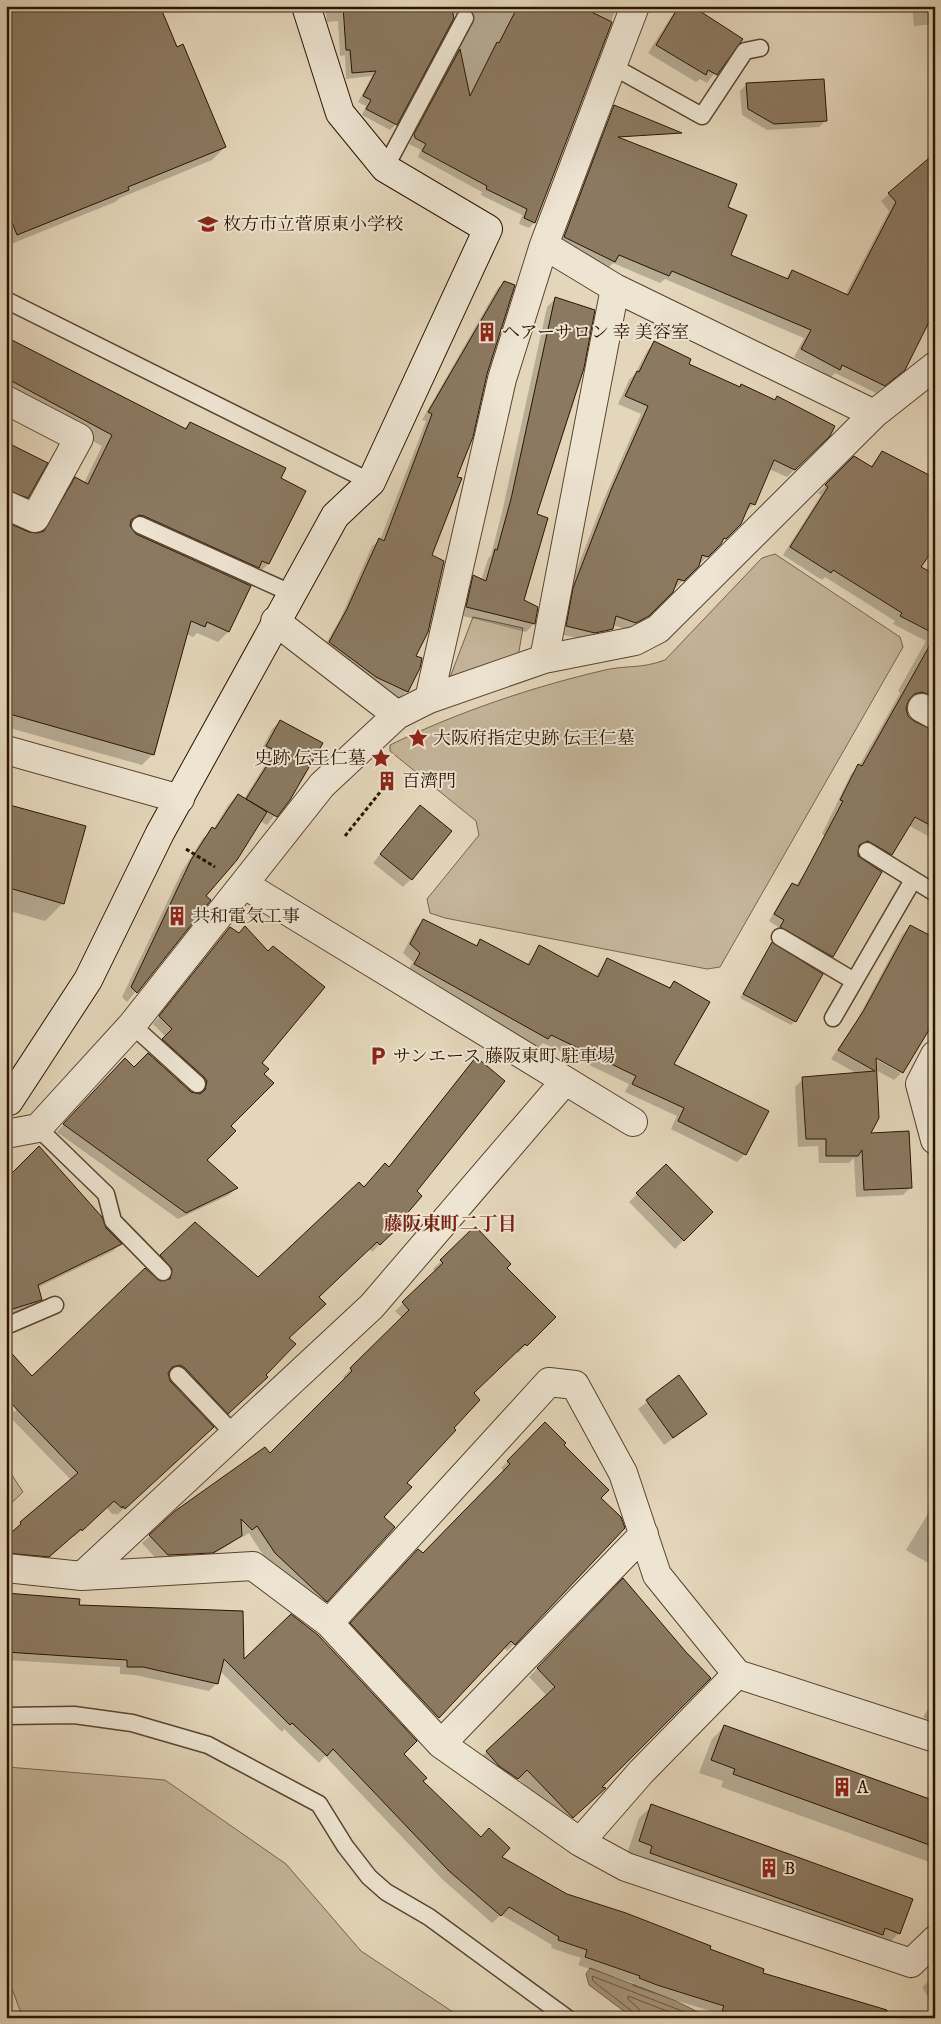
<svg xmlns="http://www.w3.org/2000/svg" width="941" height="2024" font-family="'IM FELL DW Pica','Noto Serif JP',serif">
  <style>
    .green { fill: #c5b59a; stroke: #78644d }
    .water { fill: #a5947b; stroke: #74614a }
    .shadow { fill: #0003 }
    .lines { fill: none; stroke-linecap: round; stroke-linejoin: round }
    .shore { stroke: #68543e; stroke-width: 1 }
    .building { fill: #8b7961; stroke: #2b1400 }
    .lane-casing { stroke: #59442e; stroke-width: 19 }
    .street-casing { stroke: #59442e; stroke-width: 30 }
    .secondary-casing { stroke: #2b1400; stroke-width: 30 }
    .path { stroke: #2b1400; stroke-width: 3; stroke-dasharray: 4 2.5; stroke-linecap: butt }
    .lane { stroke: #ede4d2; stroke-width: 16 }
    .street { stroke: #ede4d2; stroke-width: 28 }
    .secondary { stroke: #ede4d2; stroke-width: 28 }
    .labels { text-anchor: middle; stroke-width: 4; stroke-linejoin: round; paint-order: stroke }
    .poi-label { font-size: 18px; fill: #2b1400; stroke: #ede4d2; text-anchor: start }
    .neighbourhood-label { font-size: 19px; font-weight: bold; fill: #7a1f14; stroke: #ede4d2 }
  </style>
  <rect width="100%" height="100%" fill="#e4d6ba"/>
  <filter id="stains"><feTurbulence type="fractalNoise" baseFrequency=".004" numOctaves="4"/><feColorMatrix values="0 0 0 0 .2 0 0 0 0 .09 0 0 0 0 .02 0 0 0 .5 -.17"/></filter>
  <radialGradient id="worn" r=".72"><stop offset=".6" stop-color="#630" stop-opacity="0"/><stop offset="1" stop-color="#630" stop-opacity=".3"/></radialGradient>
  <!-- green -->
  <path class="green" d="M775 554 900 637 903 647 720 967 707 969 445 918 430 913 427 899 479 835 476 821 390 751V745C458 712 532 687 605 670 627 665 641 669 665 660L762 558Z
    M473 617 523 628 518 657 449 680Z
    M6 1466 23 1492 6 1508Z
    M6 1752 7 1767 165 1780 286 1864 361 1951 462 2018H23L6 1973Z"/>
  <!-- water -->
  <path class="water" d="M590 1968 676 2001 710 2018H633L589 1985 586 1974Z"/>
  <!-- shadow -->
  <path class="shadow" d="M6 6 177 48 225 147 212 160 120 198 115 202 6 246Z
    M325 6H617L534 223 529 228 519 224 522 215 481 195 482 192 418 157 421 150 409 144 469 29 468 18 458 13 453 16 396 124 390 130 362 115 366 106 358 102 372 76 346 79 345 55 340 56 338 21 327 22Z
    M678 6H689L741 39 707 83 700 79 696 82 648 53Z
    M912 6H935V24L914 26Z
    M747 84 826 120 819 127 767 130 742 115 740 91Z
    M604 133 726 208 730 255 785 279 792 271 845 295 889 211 881 201 935 154V318H930L895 378 876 393 835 373 831 377 794 357 804 338 665 279 660 283 613 263 607 269 557 245 596 141Z
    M504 282 455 477 430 556 415 656 419 667 407 691 400 698 369 683 323 649 341 617 372 546 380 540 426 421 422 420 497 289Z
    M555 299 535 515 523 601 534 624 526 632 459 615 466 585 473 577 481 581 488 559 491 555 503 508 547 307Z
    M6 338 184 429 190 423 279 479 268 564 258 574 128 525 135 535 249 586 228 632 218 642 197 633 193 637 186 634 153 754 142 765 6 727V522L28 533 37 535 42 532 65 489 76 479 84 483 102 446 6 394Z
    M654 343 687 365 739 388 774 401 777 398 829 435 787 477 769 469 754 504 745 512 740 524 639 624 628 630 613 625 604 637 586 640 559 634 566 597 604 499 641 414 618 404 629 380 635 374 647 351Z
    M935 423V433L930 430Z
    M6 443 27 497 17 508 6 504Z
    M883 453 919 567 935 575V709L913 700 907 702 905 709 908 717 914 723 935 732V840L908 825 892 854 884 862 863 850H853L822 834 851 774 859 766 900 693 898 691 926 641 893 624 895 621 825 577 822 580 783 555 821 495 818 493 854 458 870 467Z
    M281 721 299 784 267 825 260 821 204 896 209 900 127 1002 122 997 182 871 203 838 213 830 228 805 238 795 244 799 268 760 259 755 272 729Z
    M6 805 63 903 45 921 6 910Z
    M412 815 411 879 403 887 373 863Z
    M805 873 832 956 826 963 774 934 778 927 769 921 786 891 793 884 795 886Z
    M935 873V890L928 887Z
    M424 920 475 946 481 941 526 965 540 947 595 977 607 960 668 988 674 983 672 1064 745 1154 737 1162 671 1129 677 1116 625 1092 629 1084 543 1043 539 1047 407 972 413 962 403 953 416 928Z
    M910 927 902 1072 872 1054 870 1056 901 1073 894 1080 876 1070 868 1135 911 1187 903 1195 856 1197 854 1158 849 1163H819L818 1146 798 1147 795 1087 803 1079 858 1074 831 1059 857 1020 902 935Z
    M230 928 263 1074 206 1160 236 1188 229 1195 178 1219 57 1132 118 1067 134 1068 199 1095 200 1089 156 1047 166 1037 153 1024Z
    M772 944 795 1021 791 1025 740 998Z
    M6 970 13 972 6 995Z
    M469 1066 415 1191 397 1223 399 1225 372 1252 369 1248 317 1297 288 1338 259 1385 220 1420 177 1375 168 1372 167 1377 205 1434 117 1515 115 1513 113 1515 106 1507 74 1537 73 1536 40 1564 6 1560V1538L71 1480 6 1413V1387L14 1412 16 1411 6 1378H32L160 1283 164 1282 166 1277 154 1263 195 1223 258 1279 388 1168Z
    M666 1166 711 1212 675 1249 629 1202Z
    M6 1180 104 1228 120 1244 113 1251 37 1288 40 1299 33 1307 6 1315Z
    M475 1228 506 1268 554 1317 518 1353 516 1351 472 1394 382 1517 326 1601 318 1609 267 1561 249 1533 243 1537 241 1534 232 1543 204 1560 160 1563 142 1543 150 1536 269 1455 345 1379 343 1377 402 1318 395 1311 436 1272 433 1269Z
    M679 1377 706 1414 664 1445 638 1409Z
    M545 1424 599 1498 514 1644 507 1651 504 1647 431 1724 344 1631 411 1557 423 1555 504 1471 501 1468Z
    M935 1502V1567L906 1550Z
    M623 1580 600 1787 596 1796 564 1825 518 1778 509 1787 478 1760 547 1696 529 1677Z
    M6 1595 78 1606 243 1662 402 1754 421 1782 500 1857 566 1896 708 1950 854 2018H716L717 2013 649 1992 632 1986 633 1983 578 1965 581 1958 551 1948 552 1945 501 1915 492 1923 442 1879 325 1756 319 1763 284 1729 282 1732 220 1671 217 1683 209 1691 135 1675 120 1674V1667L6 1660Z
    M935 1698V1724L923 1717Z
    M724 1727 935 1802V1864L721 1787 723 1781 699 1773 712 1739Z
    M652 1806 899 1933 887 1945 627 1854 639 1818Z
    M935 1976V2009L922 1987Z"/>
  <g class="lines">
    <!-- shore -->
    <path class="shore" d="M635 2018 633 2012 593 1981 592 1976 700 2018
      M642 2018 639 2009 628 1999V1996L685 2018"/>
  </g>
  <!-- building -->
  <path class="building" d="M6 6H160L177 47 183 44 226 147 128 187 129 190 17 235 6 207Z
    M343 6H451L454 18 397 125 366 109 371 100 363 96 376 71 352 73 350 50H346Z
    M518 6H579L612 22 535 223 524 218 527 209 486 189 487 186 422 151 426 144 415 138 414 134 460 49 470 96 497 42 499 43Z
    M679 6H692L743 39 717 75 708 70 706 75 656 45Z
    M824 79 827 121 774 124 748 109 746 83Z
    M614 105 682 133 618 137 737 184 728 207 747 215 731 255 788 279 792 270 848 295 896 202 888 193 935 153V310L905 370 885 386 842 365 840 370 801 349 811 330 672 271 669 276 619 255 615 262 564 237Z
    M504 281 515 285 487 374 473 437 457 477 462 478 432 555 444 561 428 632 416 656 422 658 420 668 408 692 376 677 329 642 347 609 379 538 384 541 432 414 428 412Z
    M555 297 595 310 584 368 537 514 548 518 524 600 538 607 535 624 466 607 473 575 486 581 495 549 497 550 511 499Z
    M6 337 186 429 190 422 286 468 281 478 306 491 269 564 262 561 259 568 144 516 139 515 131 520 130 526 136 534 251 586 229 632 207 622 205 627 191 621 154 755 6 713V522L29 532 37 533 44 531 75 477 88 484 112 435 6 378Z
    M654 341 691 359 689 364 740 387 741 384 775 400 777 396 835 426 830 436 795 470 774 460 755 505 750 503 741 524 726 539 724 538 721 544 708 557 702 555 699 566 684 581 678 579 673 592 649 616 636 623 616 616 613 629 595 633 566 626 573 588 611 490 648 406 625 396 637 371 639 372Z
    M6 442 48 463 28 498 6 490Z
    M882 451 935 478V547L921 567 935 574V634L900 616 902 613 833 570 831 573 790 547 828 487 825 485 854 456 872 467Z
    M935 636V697L922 692 914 694 909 700 906 708 908 716 914 721 935 731V828L915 817 892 855 868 841 859 845 858 856 882 872 833 957 780 927 784 920 774 914 792 883 798 886 843 801 840 800 858 764 862 766Z
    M280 720 323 743 290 800 277 817 246 799 276 751 266 746Z
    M238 794 267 812 237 860 206 896 211 900 137 993 131 987 191 860 212 827 215 829Z
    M6 804 86 826 64 904 6 887Z
    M420 805 452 831 412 880 380 854Z
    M423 919 477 946 480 939 529 965 539 945 598 977 607 958 670 988 674 981 710 1002 674 1064 769 1111 746 1155 678 1121 684 1108 632 1084 636 1076 551 1035 548 1039 414 964 420 953 410 944Z
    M910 925 935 938V1020L903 1073 876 1058 879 1118 871 1133 909 1131 912 1188 864 1190 862 1150 858 1156H826V1139H806L802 1077 875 1071 838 1050 864 1010Z
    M245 926 268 951 273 946 325 987 262 1063 269 1069 264 1074 274 1083 231 1126 236 1131 207 1160 238 1188 186 1213 63 1124 125 1058 134 1067 148 1053 191 1092 200 1094 205 1090 207 1081 204 1077 162 1039 172 1029 159 1016 230 927 239 933Z
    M772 942 823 974 796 1022 743 994Z
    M476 1057 505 1081 417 1191 422 1196 399 1223 401 1225 380 1245 377 1242 319 1297 326 1304 289 1338 296 1344 266 1375 268 1377 228 1414 185 1368 180 1365 172 1367 168 1373 170 1381 214 1427 125 1509 123 1506 122 1508 114 1501 82 1531 81 1529 49 1557 6 1553V1537L21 1524 20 1522 78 1473 6 1398V1347L32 1376 145 1268 160 1281 170 1279 172 1269 160 1255 195 1222 258 1277 359 1182 364 1187 385 1163 389 1167Z
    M39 1146 102 1217 106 1228 122 1244 38 1285 42 1300 6 1311V1179Z
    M666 1164 713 1212 684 1241 636 1193Z
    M475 1226 511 1264 507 1268 556 1317 527 1346 525 1344 474 1393 480 1400 454 1428 456 1430 407 1483 412 1487 384 1517 395 1527 327 1602 275 1553 257 1526 252 1530 241 1519 242 1536 213 1553 168 1555 149 1535 175 1511 265 1447 270 1453 352 1371 350 1368 409 1310 402 1302 443 1263 440 1260Z
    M679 1375 707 1414 673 1438 646 1400Z
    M545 1422 566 1443 564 1445 609 1490 601 1498 621 1517 625 1528 515 1645 511 1641 439 1718 350 1623 418 1549 423 1553 460 1515 510 1464 507 1461Z
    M623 1578 686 1652 711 1678 602 1787 606 1788 573 1818 527 1770 518 1779 499 1766 486 1751 555 1687 537 1668Z
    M6 1593 80 1599 79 1605 243 1611 244 1659 291 1614 318 1635 417 1741 404 1754 427 1778 423 1781 481 1837 489 1828 510 1848 502 1857 567 1894 626 1913 711 1946 710 1949 764 1969 763 1973 887 2010 885 2018H743L722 2011 724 2006 657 1985 639 1978 640 1976 585 1957 587 1950 558 1940 559 1937 509 1907 501 1916 449 1871 333 1749 327 1756 292 1723 290 1725 224 1659 218 1684 143 1667H127V1660L6 1652Z
    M724 1725 935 1801V1847L733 1774 735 1769 711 1760Z
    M651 1804 913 1899 900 1934 885 1928 883 1935 650 1853 652 1846 639 1841Z"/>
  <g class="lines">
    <defs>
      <path id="lane" d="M612 66 702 116 745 51 760 48
        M385 168 465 18
        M6 300 371 482
        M140 525 293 594
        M867 851 935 893
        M780 937 854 981
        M833 1018 913 880
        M132 1025 197 1084
        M38 1128 106 1194 113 1221 163 1272
        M6 1326 55 1305
        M178 1375 234 1434
        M6 1716 74 1715 132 1723 208 1745 319 1804 345 1846 369 1877 386 1892 429 1917 567 2018"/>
      <path id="street" d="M544 245 615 288 874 414
        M6 400 79 438 35 518 6 505
        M275 621 397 715
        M544 659 615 288
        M429 699 502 379 544 245 635 6
        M922 708 935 715
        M6 750 180 799
        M245 885 633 1122
        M935 1055 920 1084 935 1140
        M6 1134 38 1128 132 1025 322 785 397 715 429 699 544 659 635 641 658 629 874 414 935 366
        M6 1568 82 1576 253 1566 329 1623 441 1744 580 1842 626 1867 911 1963 935 1940
        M82 1576 372 1306 565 1081
        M329 1623 549 1382 575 1385 623 1473 657 1575 737 1674 935 1738
        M441 1744 644 1534
        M580 1842 641 1772 737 1674"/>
      <path id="secondary" d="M9 1101 88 980 160 833 335 516 371 482 488 229 385 168 340 113 306 6"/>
    </defs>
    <!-- lane casing -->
    <use href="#lane" class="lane-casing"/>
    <!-- street casing -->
    <use href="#street" class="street-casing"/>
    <!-- secondary casing -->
    <use href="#secondary" class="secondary-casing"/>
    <!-- path -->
    <path class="path" d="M403 775 405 772
      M345 836 381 791
      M186 849 215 867"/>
    <!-- lane -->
    <use href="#lane" class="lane"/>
    <!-- street -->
    <use href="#street" class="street"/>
    <!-- secondary -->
    <use href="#secondary" class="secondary"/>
  </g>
  <!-- icons -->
  <defs>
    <symbol id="school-bare" viewBox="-9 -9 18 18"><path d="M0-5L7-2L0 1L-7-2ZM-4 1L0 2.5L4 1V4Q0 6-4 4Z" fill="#8f2418" stroke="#ede4d2" stroke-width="2.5" paint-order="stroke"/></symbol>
    <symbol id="building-bare" viewBox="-9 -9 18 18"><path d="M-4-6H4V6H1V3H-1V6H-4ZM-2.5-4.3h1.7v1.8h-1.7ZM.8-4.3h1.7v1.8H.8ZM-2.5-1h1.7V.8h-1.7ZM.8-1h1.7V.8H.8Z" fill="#8f2418" stroke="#ede4d2" stroke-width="2.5" paint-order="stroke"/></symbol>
    <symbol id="sight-bare" viewBox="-9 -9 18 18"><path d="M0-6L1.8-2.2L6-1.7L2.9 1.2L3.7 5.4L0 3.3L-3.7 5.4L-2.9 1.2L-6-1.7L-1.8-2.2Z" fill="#8f2418" stroke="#ede4d2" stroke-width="2.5" paint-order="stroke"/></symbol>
    <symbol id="parking-bare" viewBox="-9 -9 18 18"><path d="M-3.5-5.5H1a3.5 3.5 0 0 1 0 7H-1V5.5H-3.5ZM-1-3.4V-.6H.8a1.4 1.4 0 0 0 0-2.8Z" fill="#8f2418" stroke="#ede4d2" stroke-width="2.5" paint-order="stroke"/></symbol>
  </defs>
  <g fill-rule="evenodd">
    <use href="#school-bare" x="194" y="210" width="28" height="28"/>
    <use href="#building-bare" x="473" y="318" width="28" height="28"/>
    <use href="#sight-bare" x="404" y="724" width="28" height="28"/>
    <use href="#sight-bare" x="367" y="744" width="28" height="28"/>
    <use href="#building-bare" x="373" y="767" width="28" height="28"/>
    <use href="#building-bare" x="163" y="902" width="28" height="28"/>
    <use href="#parking-bare" x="364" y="1042" width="28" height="28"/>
    <use href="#building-bare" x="828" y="1773" width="28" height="28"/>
    <use href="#building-bare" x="755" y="1854" width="28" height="28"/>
  </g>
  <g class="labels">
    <!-- poi labels -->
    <g class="poi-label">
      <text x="223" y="230">枚方市立菅原東小学校</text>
      <text x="502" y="338">ヘアーサロン 幸 美容室</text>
      <text x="433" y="744">大阪府指定史跡 伝王仁墓</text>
      <text x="366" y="764" text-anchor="end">史跡 伝王仁墓</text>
      <text x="402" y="787">百濟門</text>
      <text x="192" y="922">共和電気工事</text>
      <text x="393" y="1062">サンエース 藤阪東町 駐車場</text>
      <text x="857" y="1793">A</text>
      <text x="784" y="1874">B</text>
    </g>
    <!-- neighbourhood labels -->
    <g class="neighbourhood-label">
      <text x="450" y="1230">藤阪東町二丁目</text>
    </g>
  </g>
  <!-- margin -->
  <rect width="941" height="2024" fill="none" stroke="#e4d6ba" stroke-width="25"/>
  <rect x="8" y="8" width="926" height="2009" fill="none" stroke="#2b1400" stroke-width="2.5"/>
  <rect x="12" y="12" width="916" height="1999" fill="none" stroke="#2b1400"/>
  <rect width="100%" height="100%" filter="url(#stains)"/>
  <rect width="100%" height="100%" fill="url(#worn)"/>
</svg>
